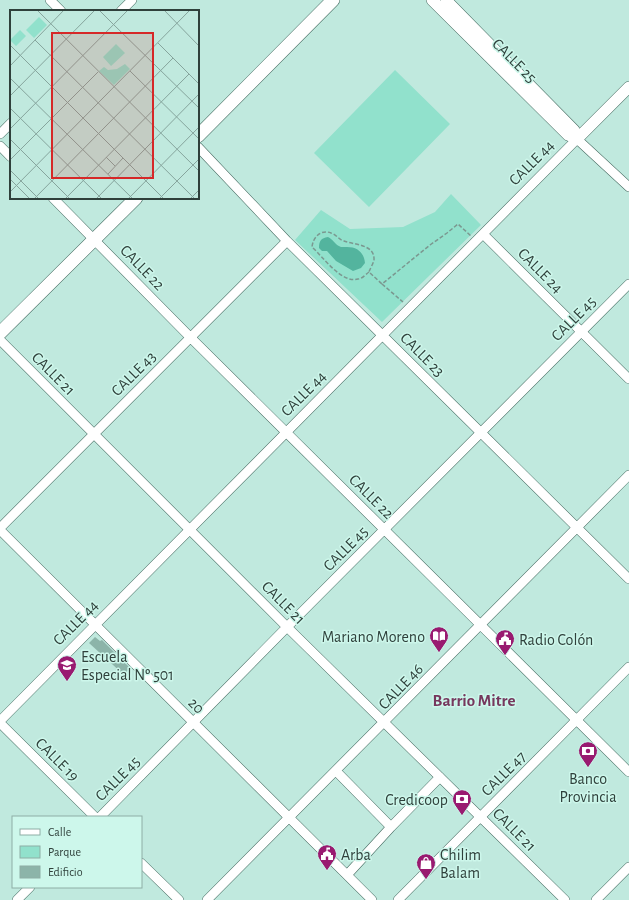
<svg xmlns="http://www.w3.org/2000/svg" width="629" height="900" font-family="'Alegreya Sans',sans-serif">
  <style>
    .green { fill: #91e1cc }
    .water { fill: #53b49e }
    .building { fill: #8cb4a9 }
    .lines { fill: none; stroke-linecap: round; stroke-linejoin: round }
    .minor-casing { stroke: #456b61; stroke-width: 10 }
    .tertiary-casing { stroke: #456b61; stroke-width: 12 }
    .secondary-casing { stroke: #456b61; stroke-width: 14 }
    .path { stroke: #7b9890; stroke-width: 1.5; stroke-dasharray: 4 2; stroke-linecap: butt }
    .minor { stroke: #fff; stroke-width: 9 }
    .tertiary { stroke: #fff; stroke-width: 11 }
    .secondary { stroke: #fff; stroke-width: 13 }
    .labels { text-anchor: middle; stroke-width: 3; stroke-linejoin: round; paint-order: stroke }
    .street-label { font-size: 16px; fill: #2f403b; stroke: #cdf7eb }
    .poi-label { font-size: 16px; fill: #2f403b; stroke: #cdf7eb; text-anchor: start }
    .neighbourhood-label { font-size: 17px; font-weight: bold; fill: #76375d; stroke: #cdf7eb }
    .inset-road { fill: none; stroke: #86a59d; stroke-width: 1 }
    .view { fill: #d62828; fill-opacity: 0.15; stroke: #d62828; stroke-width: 2 }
    .inset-edge { fill: none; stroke: #2f403b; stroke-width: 2 }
  </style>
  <rect width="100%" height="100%" fill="#c0e9de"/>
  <!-- green -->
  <path class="green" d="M395 70 450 124 369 207 314 153Z
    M451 194 481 225 382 322 295 240 321 210 350 229 403 227 435 212Z"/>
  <!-- water -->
  <path class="water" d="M328 237C333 239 335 245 341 247 343 247 345 247 347 247 358 247 364 253 365 263L361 268 353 271 336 261 327 251H322L319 248C319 241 321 238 328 237Z"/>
  <!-- building -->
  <path class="building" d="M95 637 100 641 102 640 130 668 124 675 89 643Z"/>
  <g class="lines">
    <defs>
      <path id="minor" d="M50 0 61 11
        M121 11 132 0
        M0 134 11 123
        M0 146 11 157
        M198 147 287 241 629 579
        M53 198 190 337 629 772
        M483 234 629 379
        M0 340 287 627 565 900
        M0 528 287 241
        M0 530 372 900
        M0 721 577 139 629 187
        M0 723 95 817
        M336 771 391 827
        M100 817 287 627 629 284
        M141 863 179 900
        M347 875 391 827 440 777
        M17 900 30 887
        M207 900 629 475
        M398 900 629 667
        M596 900 629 867"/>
      <path id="tertiary" d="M432 0 568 135 577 139
        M446 0 574 130 577 139
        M577 139 629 87"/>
      <path id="secondary" d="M198 136 333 0
        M0 333 136 198"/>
    </defs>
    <!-- minor casing -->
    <use href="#minor" class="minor-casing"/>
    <!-- tertiary casing -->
    <use href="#tertiary" class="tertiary-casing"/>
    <!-- secondary casing -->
    <use href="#secondary" class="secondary-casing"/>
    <!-- path -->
    <path class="path" d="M369 272C366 274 362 279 358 279 342 284 323 257 312 247 313 237 321 229 331 233 336 234 339 240 344 241 354 245 375 244 374 260 373 264 370 269 369 272L382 284 430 245 447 233 458 224 471 236
      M382 284 403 302"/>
    <!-- minor -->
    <use href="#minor" class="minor"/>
    <!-- tertiary -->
    <use href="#tertiary" class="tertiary"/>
    <!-- secondary -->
    <use href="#secondary" class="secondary"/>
  </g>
  <!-- icons -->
  <defs>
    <symbol id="library-pin" viewBox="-11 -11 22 30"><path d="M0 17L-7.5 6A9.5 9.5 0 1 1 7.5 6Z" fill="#991a70" stroke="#cdf7eb"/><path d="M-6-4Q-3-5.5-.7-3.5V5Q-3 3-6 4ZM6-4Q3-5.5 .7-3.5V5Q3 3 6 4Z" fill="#fff"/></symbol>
    <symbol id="civic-pin" viewBox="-11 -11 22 30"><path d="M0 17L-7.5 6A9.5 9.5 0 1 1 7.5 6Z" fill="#991a70" stroke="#cdf7eb"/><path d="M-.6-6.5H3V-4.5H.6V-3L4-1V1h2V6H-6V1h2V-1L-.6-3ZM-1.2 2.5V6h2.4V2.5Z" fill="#fff"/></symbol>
    <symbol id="school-pin" viewBox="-11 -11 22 30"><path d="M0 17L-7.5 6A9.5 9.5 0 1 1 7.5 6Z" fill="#991a70" stroke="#cdf7eb"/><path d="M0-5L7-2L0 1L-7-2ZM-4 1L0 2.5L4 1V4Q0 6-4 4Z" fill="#fff"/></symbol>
    <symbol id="bank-pin" viewBox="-11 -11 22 30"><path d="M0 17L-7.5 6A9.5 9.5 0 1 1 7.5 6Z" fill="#991a70" stroke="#cdf7eb"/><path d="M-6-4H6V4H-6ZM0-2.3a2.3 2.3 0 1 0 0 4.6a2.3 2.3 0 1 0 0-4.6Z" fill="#fff"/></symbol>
    <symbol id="shop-pin" viewBox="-11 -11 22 30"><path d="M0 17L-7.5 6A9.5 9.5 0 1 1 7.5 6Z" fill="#991a70" stroke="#cdf7eb"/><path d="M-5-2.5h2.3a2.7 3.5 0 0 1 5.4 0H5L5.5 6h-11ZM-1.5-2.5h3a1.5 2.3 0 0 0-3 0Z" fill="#fff"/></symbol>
  </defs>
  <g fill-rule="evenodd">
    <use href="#library-pin" x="428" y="625" width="22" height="30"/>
    <use href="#civic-pin" x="494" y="628" width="22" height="30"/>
    <use href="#school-pin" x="56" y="654" width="22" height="30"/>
    <use href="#bank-pin" x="577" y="740" width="22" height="30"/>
    <use href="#bank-pin" x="451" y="788" width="22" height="30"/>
    <use href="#civic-pin" x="316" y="843" width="22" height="30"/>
    <use href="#shop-pin" x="415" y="852" width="22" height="30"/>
  </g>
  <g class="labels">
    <!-- street labels -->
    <g class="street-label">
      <text transform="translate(515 60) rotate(45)" y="6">CALLE 25</text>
      <text transform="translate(531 162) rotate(-45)" y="6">CALLE 44</text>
      <text transform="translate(143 267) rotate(46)" y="6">CALLE 22</text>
      <text transform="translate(541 270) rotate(45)" y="6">CALLE 24</text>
      <text transform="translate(573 318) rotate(-45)" y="6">CALLE 45</text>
      <text transform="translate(423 354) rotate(45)" y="6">CALLE 23</text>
      <text transform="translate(54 373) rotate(45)" y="6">CALLE 21</text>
      <text transform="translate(133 373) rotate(-45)" y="6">CALLE 43</text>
      <text transform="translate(303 393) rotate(-45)" y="6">CALLE 44</text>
      <text transform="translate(372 496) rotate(45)" y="6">CALLE 22</text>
      <text transform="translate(345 548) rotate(-45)" y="6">CALLE 45</text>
      <text transform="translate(284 602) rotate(45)" y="6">CALLE 21</text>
      <text transform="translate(75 622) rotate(-45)" y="6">CALLE 44</text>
      <text transform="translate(400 686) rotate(-46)" y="6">CALLE 46</text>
      <text transform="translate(197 705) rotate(45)" y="6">20</text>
      <text transform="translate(58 759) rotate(45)" y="6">CALLE 19</text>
      <text transform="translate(503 773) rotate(-45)" y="6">CALLE 47</text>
      <text transform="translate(117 778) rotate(-45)" y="6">CALLE 45</text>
      <text transform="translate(515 829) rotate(45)" y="6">CALLE 21</text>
    </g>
    <!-- poi labels -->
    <g class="poi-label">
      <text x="425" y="642" text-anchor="end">Mariano Moreno</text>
      <text x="519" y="645">Radio Colón</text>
      <text x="81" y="662">Escuela<tspan x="81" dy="18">Especial Nº 501</tspan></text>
      <text x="588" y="784" text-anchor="middle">Banco<tspan x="588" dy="18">Provincia</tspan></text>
      <text x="448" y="805" text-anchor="end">Credicoop</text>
      <text x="341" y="860">Arba</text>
      <text x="440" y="860">Chilim<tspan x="440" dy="18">Balam</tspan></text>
    </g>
    <!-- neighbourhood labels -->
    <g class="neighbourhood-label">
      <text x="474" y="706">Barrio Mitre</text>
    </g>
  </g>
  <!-- overview -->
  <g transform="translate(10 10)">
    <rect width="189" height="189" fill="#c0e9de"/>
    <path d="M29 7 37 15 24 28 16 20ZM10 20 16 26 6 36 0 30ZM106 34 115 43 101 56 93 47ZM115 54 120 59 104 75 89 61 94 57 98 60 107 59Z" fill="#91e1cc"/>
    <path class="inset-road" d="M27 0 189 161M89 0 104 15M154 0 189 36M104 15 189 98M25 30 185 189M148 33 189 74M0 35 154 189M0 56 54 0M120 61 189 129M0 68 123 189M0 86 85 0M0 98 92 189M0 119 118 0M0 129 60 189M96 147 105 156M0 150 88 62M0 160 29 189M98 164 113 148M0 169 20 189M0 182 180 0M24 189 163 48M55 189 179 64M86 189 189 84M118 189 189 117M149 189 189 149M180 189 189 180"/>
    <path class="view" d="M42 23H143V168H42Z"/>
    <rect width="189" height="189" class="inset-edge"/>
  </g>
  <!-- legend -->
  <rect x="12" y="816" width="130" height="72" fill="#cdf7eb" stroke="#8eaea5"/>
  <rect x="20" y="829" width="20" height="6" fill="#ffffff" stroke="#8eaea5"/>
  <text x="48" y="836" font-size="12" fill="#2f403b">Calle</text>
  <rect x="20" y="846" width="20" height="12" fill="#91e1cc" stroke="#8eaea5"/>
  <text x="48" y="856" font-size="12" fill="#2f403b">Parque</text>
  <rect x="20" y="866" width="20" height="12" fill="#8cb4a9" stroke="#8eaea5"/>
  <text x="48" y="876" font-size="12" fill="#2f403b">Edificio</text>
</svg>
